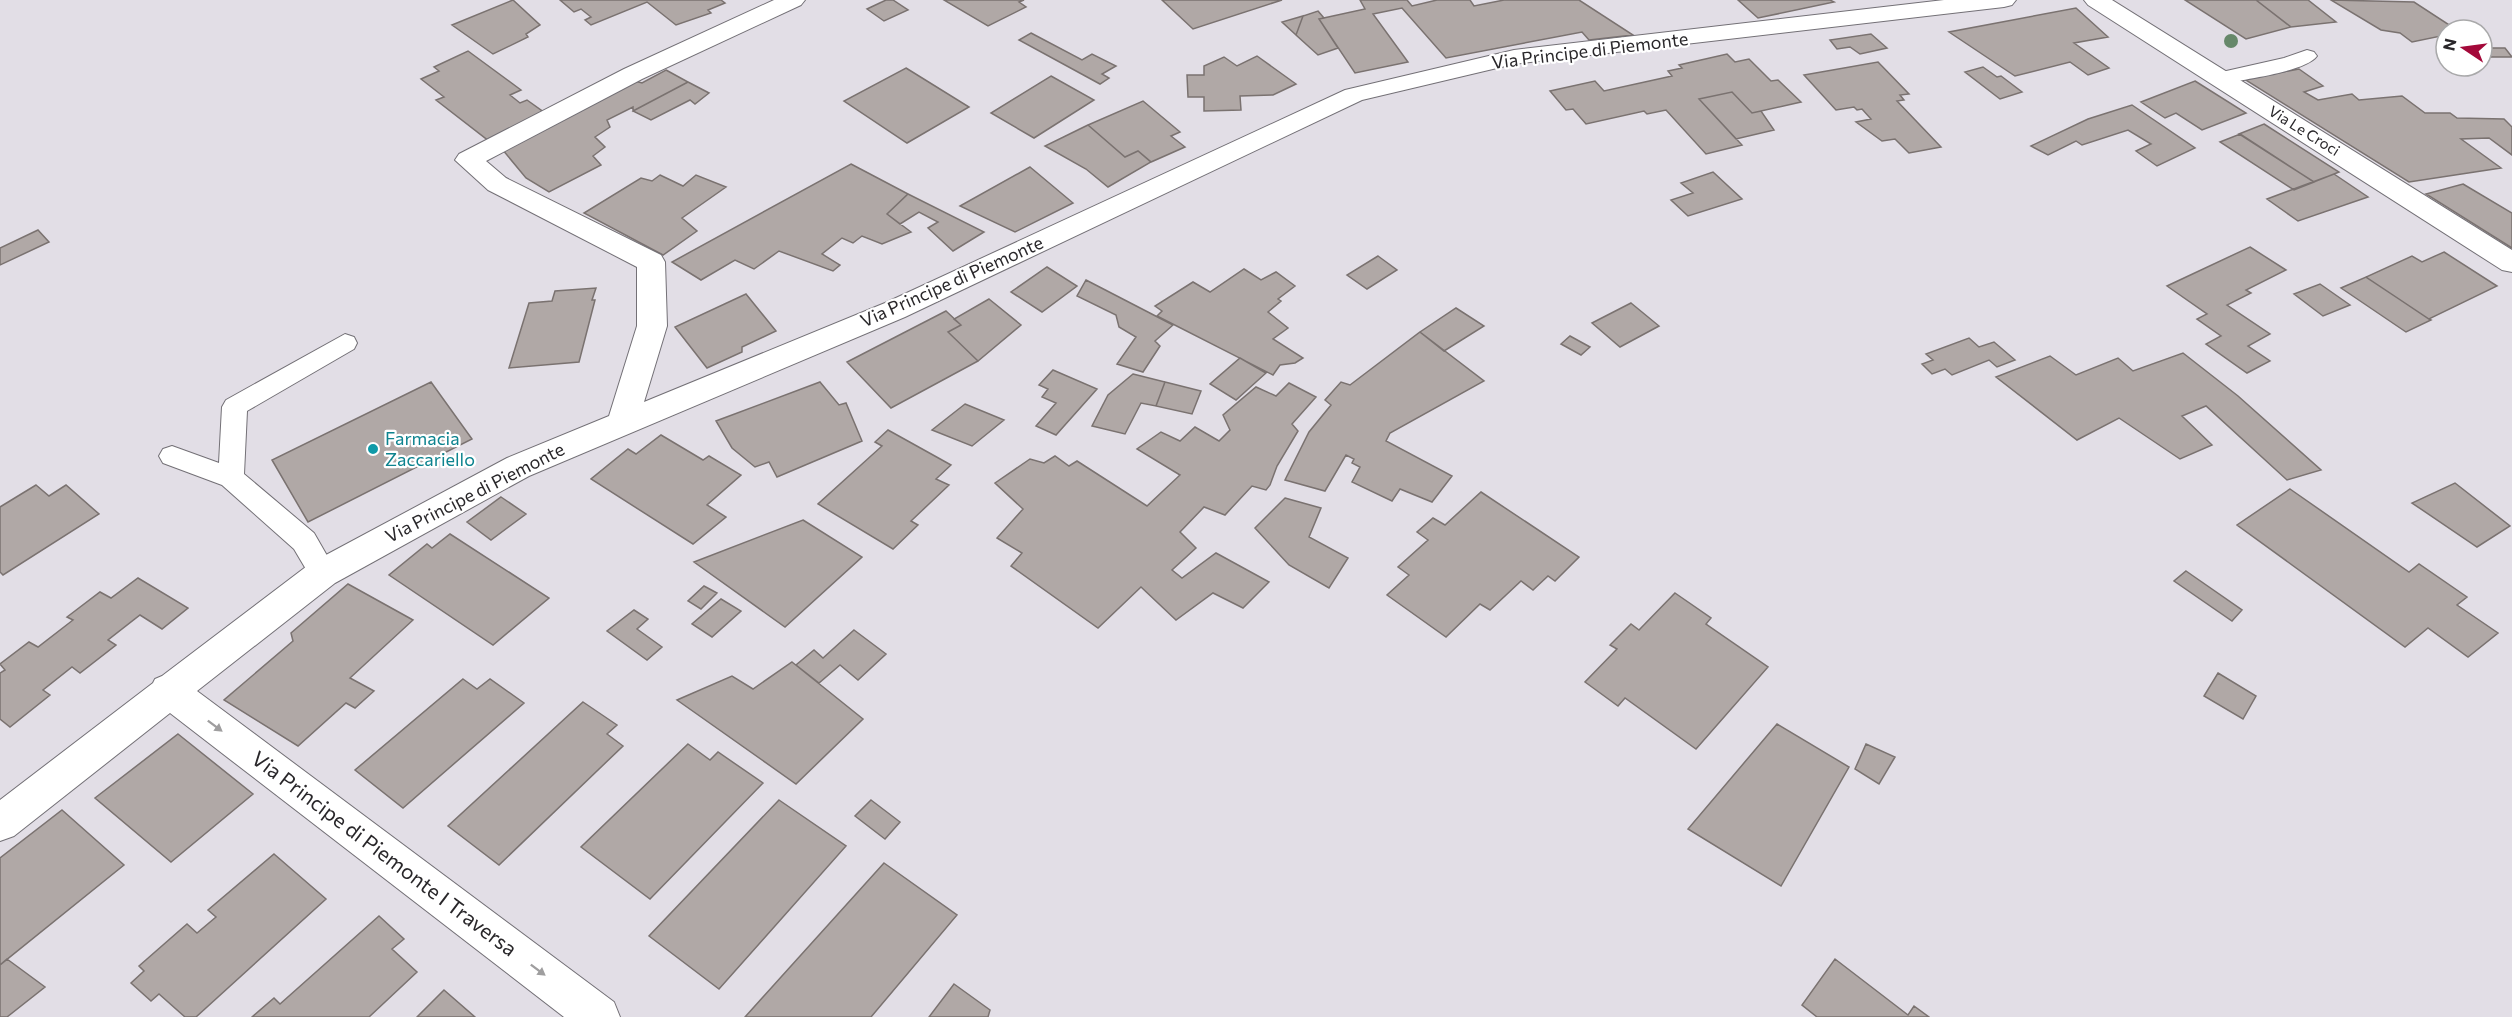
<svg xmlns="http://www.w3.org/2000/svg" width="2512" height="1017" font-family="Commissioner,sans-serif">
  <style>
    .building { fill: #b0a8a6; stroke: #7a7270; stroke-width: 1.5 }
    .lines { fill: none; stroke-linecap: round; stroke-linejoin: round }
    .lane-casing { stroke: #737076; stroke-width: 2 }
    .street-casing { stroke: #737076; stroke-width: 2 }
    .lane { fill: #fff; fill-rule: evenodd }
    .street { fill: #fff; fill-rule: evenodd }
    .tree { fill: #66886a }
    .oneway { fill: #9f9e9f }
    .culture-dot { fill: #0f9aa8; stroke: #fff; stroke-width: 2 }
    .labels { text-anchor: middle; stroke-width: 4.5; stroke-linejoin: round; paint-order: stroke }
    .far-street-label { font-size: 15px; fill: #29272a; stroke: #fff }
    .street-label { font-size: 18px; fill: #29272a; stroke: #fff }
    .culture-label { font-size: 18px; fill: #0d838f; stroke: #fff; text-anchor: start }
    .near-street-label { font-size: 21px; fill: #29272a; stroke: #fff }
  </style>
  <rect width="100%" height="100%" fill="#e2dee6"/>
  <!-- building -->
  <path class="building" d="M513 0 540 25 526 34 528 37 493 54 452 25Z
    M560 0H721L725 3 708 10 711 13 676 25 647 2 591 25 585 20 591 17 581 9 574 12Z
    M886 0H893L908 10 884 21 867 9Z
    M944 0H1024L1019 2 1026 7 988 26Z
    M1162 0H1282L1193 29Z
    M1360 0H1407L1412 6 1437 0H1470L1474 6 1504 0H1579L1633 35 1589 40 1582 32 1446 58 1402 8 1373 14 1408 62 1355 73 1319 19 1365 9Z
    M1738 0H1830L1834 2 1758 18Z
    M2185 0H2256L2291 27 2246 39Z
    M2256 0H2308L2336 22 2291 27Z
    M2331 0 2414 2 2457 30H2446V35L2412 42 2400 33 2381 30Z
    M2076 8 2108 37 2074 43 2109 68 2088 75 2070 62 2015 76 1949 32Z
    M1318 11 1324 18 1319 19 1338 48 1318 55 1296 35 1303 16Z
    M1303 16 1296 35 1282 22Z
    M1031 33 1082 60 1092 54 1116 66 1102 74 1109 78 1100 84 1019 40Z
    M1871 34 1887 48 1860 54 1850 47 1837 49 1830 40Z
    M2482 48H2505L2512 57H2482Z
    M468 51 521 90 510 95 520 103 527 100 545 113 489 141 436 100 444 97 421 79 439 71 434 67Z
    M1727 54 1735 62 1749 59 1771 81 1778 80 1801 102 1752 113 1732 92 1699 99 1742 145 1706 154 1666 110 1647 114 1644 111 1586 124 1573 109 1566 110 1550 91 1595 81 1604 91 1672 76 1668 71 1682 68 1679 65Z
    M1257 56 1296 84 1273 95 1240 96 1241 110 1204 111V97H1188L1187 75H1204V66L1224 57 1237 66Z
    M1878 62 1909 94 1900 95 1904 100 1897 101 1941 147 1909 153 1895 139 1882 141 1856 122 1871 119 1862 109 1857 110 1854 107 1836 110 1804 75Z
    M1983 67 1997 77 2001 76 2022 92 2000 99 1965 72Z
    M906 68 969 107 907 143 844 101Z
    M2299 69 2323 86 2304 92 2318 100 2352 94 2359 100 2402 96 2425 113H2450L2457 118 2504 119 2512 127V155L2489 138 2461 139 2501 168 2409 182 2244 79Z
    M666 70 688 82 633 111V107L607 120 610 127 595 137 605 147 593 156 601 165 549 192 526 178 502 149 635 81 642 83Z
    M1051 76 1094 100 1034 138 991 113Z
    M2195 81 2246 113 2202 130 2176 113 2165 118 2141 102Z
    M688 82 709 93 695 104 690 100 651 120 633 111Z
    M1732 92 1752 113 1761 111 1774 130 1736 139 1699 99Z
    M1143 101 1180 132 1171 136 1185 147 1151 162 1138 151 1125 157 1088 125Z
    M2132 105 2195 148 2157 166 2136 151 2151 144 2128 130 2082 145 2076 141 2048 155 2031 146 2088 119Z
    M2264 124 2339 172 2314 182 2239 134Z
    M1088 125 1125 157 1138 151 1151 162 1108 187 1086 169 1045 146Z
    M2240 134 2314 182 2294 190 2220 142Z
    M851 164 908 194 887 214 911 232 882 244 862 236 853 243 842 238 822 254 840 265 833 271 779 251 754 269 735 260 701 280 672 262Z
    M1030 167 1073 203 1015 232 960 206Z
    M1713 172 1742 199 1688 216 1671 200 1693 193 1681 183Z
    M2334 174 2368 197 2298 221 2267 199Z
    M660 175 683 186 696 175 726 187 682 218 697 231 663 255 584 213 641 178 652 181Z
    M2463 184 2512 213V248L2426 194Z
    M908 194 984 232 953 251 928 228 938 222 919 212 900 224 887 214Z
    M38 230 49 242 0 265V248Z
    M2250 247 2286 270 2246 290 2251 293 2227 305 2270 334 2248 346 2270 361 2247 373 2206 344 2221 336 2197 319 2207 314 2167 286Z
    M2444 252 2497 286 2429 319 2366 277 2412 256 2422 262Z
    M1378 256 1397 270 1367 289 1347 275Z
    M1047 267 1077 286 1042 312 1011 292Z
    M1244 269 1261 280 1276 272 1295 286 1278 299 1281 301 1268 312 1288 328 1273 339 1303 358 1295 363 1280 365 1273 375 1157 316 1162 311 1155 306 1193 282 1210 292Z
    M2366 277 2429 319 2431 320 2406 332 2341 288Z
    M1086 280 1173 325 1155 341 1160 346 1143 372 1117 364 1136 337 1119 327 1116 315 1077 296Z
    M2320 284 2350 305 2323 316 2294 294Z
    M596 288 592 300H595L579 362 509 368 529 303 552 301 555 291Z
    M746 294 776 331 742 347V352L707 368 675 327Z
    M989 299 1021 325 978 361 948 332 961 325 954 319Z
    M1631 303 1659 326 1620 347 1592 323Z
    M1456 308 1484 326 1444 351 1420 332Z
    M946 311 961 325 948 332 978 361 891 408 847 362Z
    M1420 332 1484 381 1390 433 1386 441 1452 476 1432 502 1400 489 1392 501 1352 482 1360 467 1352 463 1354 459 1346 455 1325 491 1285 480 1309 432 1331 405 1325 400 1341 382 1350 385Z
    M1570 336 1590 347 1581 355 1561 344Z
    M1969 338 1979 347 1994 342 2015 360 1997 367 1989 360 1952 375 1945 369 1932 374 1922 364 1933 360 1926 354Z
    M2183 353 2238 396 2321 470 2287 480 2206 406 2182 416 2212 445 2180 459 2119 418 2077 440 1996 377 2050 356 2076 375 2118 358 2133 371Z
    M1240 358 1266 373 1236 400 1210 384Z
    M1053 370 1097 389 1056 435 1036 426 1056 403 1042 397 1048 389 1039 385Z
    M1133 374 1165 382 1156 406 1141 403 1125 434 1092 426 1108 395Z
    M431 382 472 439 308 522 272 460Z
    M820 382 839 405 846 403 862 441 777 477 769 462 755 467 732 448 716 421Z
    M1165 382 1201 391 1192 414 1156 406Z
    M1289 383 1316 397 1292 424 1298 431 1277 466 1270 485 1266 490 1252 486 1225 515 1204 507 1180 532 1196 548 1172 570 1182 578 1216 553 1269 582 1243 608 1213 593 1176 620 1141 587 1098 628 1011 566 1022 553 997 538 1023 509 995 483 1030 459 1044 463 1055 456 1069 466 1077 461 1147 506 1180 475 1137 449 1161 432 1180 441 1195 427 1219 441 1230 430 1223 415 1256 387 1276 396Z
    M965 404 1004 420 972 446 932 430Z
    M888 430 951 465 936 479 949 485 911 521 918 525 893 549 818 504 882 446 875 442Z
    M661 435 703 460 709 456 741 475 707 505 726 517 693 544 591 479 628 449 636 454Z
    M2455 483 2510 526 2477 547 2412 503Z
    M36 485 49 496 66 485 99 514 3 575 0 572V507Z
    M2290 489 2409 572 2419 564 2467 597 2457 605 2498 633 2468 657 2428 628 2405 647 2237 525Z
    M1481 492 1579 557 1555 581 1548 576 1533 590 1521 581 1490 610 1480 604 1446 637 1387 595 1409 575 1398 567 1428 540 1417 532 1433 518 1445 525Z
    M501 497 526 514 491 540 467 522Z
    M1285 498 1321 508 1309 537 1348 558 1329 588 1289 565 1255 528Z
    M803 520 862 557 785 627 694 562Z
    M450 534 549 598 493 645 389 575 427 544 432 548Z
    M2186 571 2242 610 2232 621 2174 581Z
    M138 578 188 608 162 629 140 615 108 640 116 645 80 673 72 667 43 690 50 695 10 727 0 719V673L5 670 0 664 29 642 38 647 73 620 67 617 100 592 111 598Z
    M348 584 413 620 350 678 374 691 355 708 346 703 298 746 224 700 293 641 291 633Z
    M704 586 717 593 701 609 688 601Z
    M1675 593 1711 618 1706 624 1768 667 1696 749 1625 698 1618 706 1585 682 1617 649 1610 645 1631 624 1639 630Z
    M721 599 741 611 712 637 692 624Z
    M634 610 648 619 637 629 662 647 647 660 607 631Z
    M854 630 886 654 858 680 840 665 819 683 796 665 814 650 823 658Z
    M792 662 863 719 796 784 677 700 732 676 753 689Z
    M2218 673 2256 696 2243 719 2204 696Z
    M463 679 477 689 490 679 524 703 403 808 355 770Z
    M583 702 617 725 607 734 623 746 499 865 448 826Z
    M1777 724 1849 767 1781 886 1688 829Z
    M178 734 253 794 171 862 95 798Z
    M688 744 710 760 718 752 763 783 650 899 581 847Z
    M1866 744 1895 757 1879 784 1855 769Z
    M779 800 846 846 719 989 649 936Z
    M871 800 900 822 885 839 855 816Z
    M62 810 124 865 0 965V858Z
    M274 854 326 899 196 1017H185L159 994 151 1001 131 983 144 971 139 966 187 924 197 933 216 917 208 910Z
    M884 863 957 915 871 1017H745Z
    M379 916 404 939 392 949 417 972 369 1017H252L274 998 280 1004Z
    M7 959 45 987 7 1017H0V965Z
    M1835 959 1908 1015 1914 1006 1929 1017H1817L1802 1005Z
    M954 984 990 1010 988 1017H929Z
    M444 990 475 1017H417Z"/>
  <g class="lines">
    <defs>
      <path id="lane" d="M2307 50 2314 52 2317 56C2306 72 2240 80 2220 84L2213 82 2210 78 2213 74 2284 58Z
        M345 334 354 337 357 343 354 349 247 411 244 474 314 533 337 573 333 581 323 584 313 581 294 549 222 485 163 463 159 456 163 449 172 446 219 463 222 407 226 400Z"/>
      <path id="street" d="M774 0H805L801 5 642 79 486 161 506 178 661 255 665 262 667 326 644 402 885 303 1345 90 1514 50 1944 0H2016L2012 5 2004 7 1514 64 1362 100 905 317 529 476 335 583 197 691 614 1002 620 1017H564L170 713 14 836 0 841V800L153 683 155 679 162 676 311 563 507 458 609 416 637 326V267L488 190 455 160 459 154 624 69Z
        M2084 0H2112L2512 250V272L2502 270 2088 5Z"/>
    </defs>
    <!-- lane casing -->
    <use href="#lane" class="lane-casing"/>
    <!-- street casing -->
    <use href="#street" class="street-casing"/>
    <!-- lane -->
    <use href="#lane" class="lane"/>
    <!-- street -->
    <use href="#street" class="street"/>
  </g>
  <!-- trees -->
  <circle class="tree" cx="2231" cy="41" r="7"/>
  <!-- one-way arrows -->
  <defs><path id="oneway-solid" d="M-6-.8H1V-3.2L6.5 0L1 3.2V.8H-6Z" transform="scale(1.5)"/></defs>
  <g class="oneway">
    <use href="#oneway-solid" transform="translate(215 726) rotate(37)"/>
    <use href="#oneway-solid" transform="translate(538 970) rotate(37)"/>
  </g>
  <!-- markers -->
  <circle class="culture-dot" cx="373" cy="449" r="6"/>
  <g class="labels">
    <!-- far-street labels -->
    <g class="far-street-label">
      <text transform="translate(2304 131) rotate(32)" y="5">Via Le Croci</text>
    </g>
    <!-- street labels -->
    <g class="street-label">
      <text transform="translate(1590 51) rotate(-7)" y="6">Via Principe di Piemonte</text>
      <text transform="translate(952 282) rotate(-24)" y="6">Via Principe di Piemonte</text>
      <text transform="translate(475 493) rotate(-27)" y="6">Via Principe di Piemonte</text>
    </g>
    <!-- culture labels -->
    <g class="culture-label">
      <text x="385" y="445">Farmacia<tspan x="385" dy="21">Zaccariello</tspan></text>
    </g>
    <!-- near-street labels -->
    <g class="near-street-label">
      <text transform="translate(384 854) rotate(37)" y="7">Via Principe di Piemonte I Traversa</text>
    </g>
  </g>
  <!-- north arrow -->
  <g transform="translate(2464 48) rotate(283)"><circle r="28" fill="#ffffff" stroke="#a9a9aa" stroke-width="1.5"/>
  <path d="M0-4.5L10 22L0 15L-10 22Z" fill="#a4093a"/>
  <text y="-9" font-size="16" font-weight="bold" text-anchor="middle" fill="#29272a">N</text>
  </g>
</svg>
